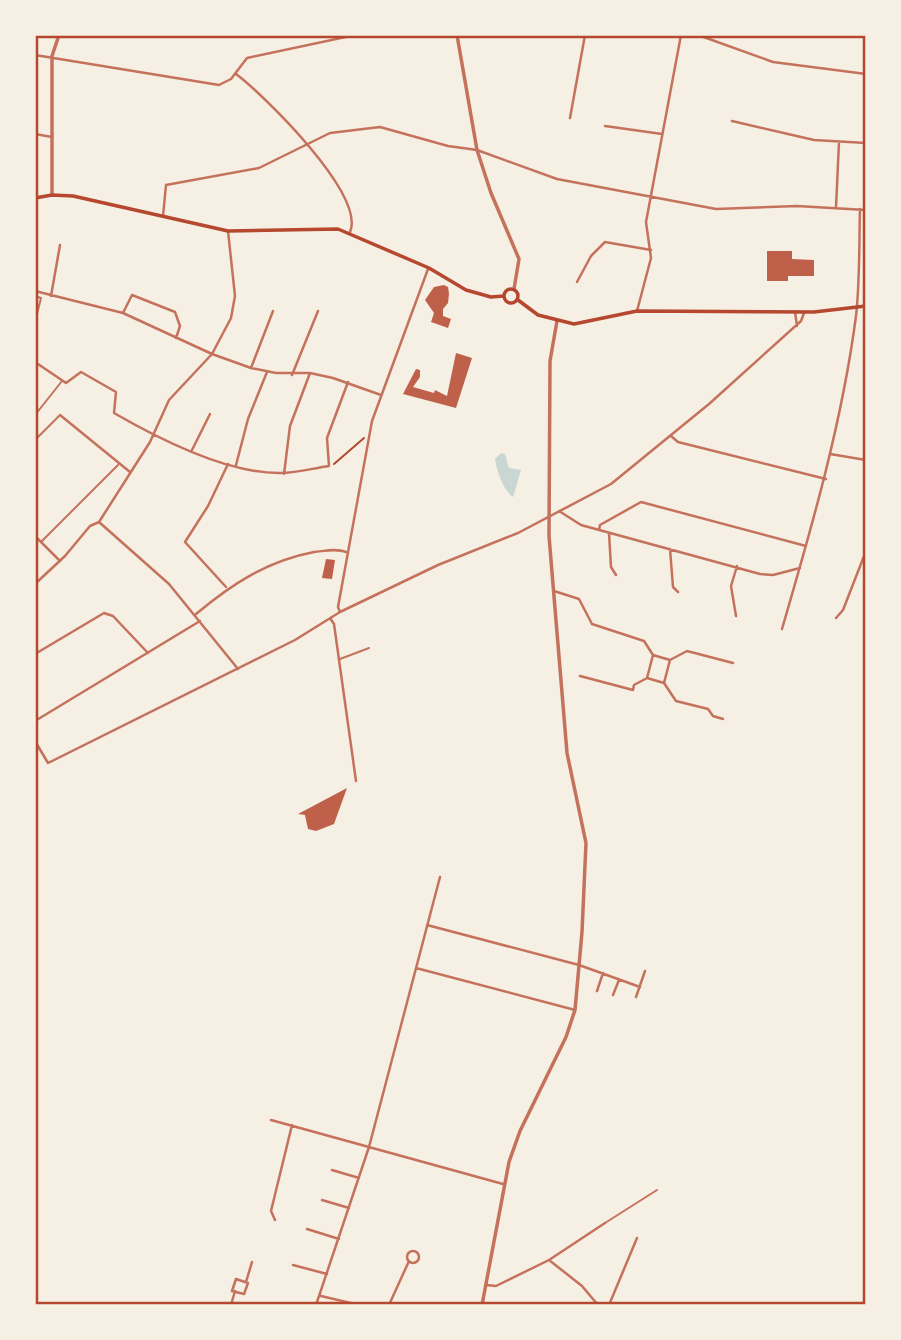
<svg xmlns="http://www.w3.org/2000/svg" width="901" height="1340" font-family="'Alegreya Sans',sans-serif">
  <style>
    .water { fill: #c9d6d2 }
    .building { fill: #bf614a }
    .lines { fill: none; stroke-linecap: round; stroke-linejoin: round }
    .path { stroke: #b5482f; stroke-width: 2 }
    .service { stroke: #c5725c; stroke-width: 2 }
    .pedestrian { stroke: #c5725c; stroke-width: 2 }
    .minor { stroke: #c5725c; stroke-width: 2.5 }
    .tertiary { stroke: #c5725c; stroke-width: 3.5 }
    .secondary { stroke: #b5482f; stroke-width: 3.5 }
    .neatline { fill: none; stroke: #b5482f; stroke-width: 2.5 }
  </style>
  <rect width="100%" height="100%" fill="#f6efe4"/>
  <!-- water -->
  <path class="water" d="M501 453 505 454 509 468 521 470 513 497C503 490 497 471 495 459Z"/>
  <!-- building -->
  <path class="building" d="M767 251H792V259L814 260V276H788V281H767Z
    M444 285 448 287 449 294 448 303 443 309V316L451 319 448 328 431 322 434 313 425 300 434 287Z
    M456 353 472 358 456 408 403 394 416 369 420 370V377L413 387 434 393 435 390 447 396Z
    M326 559 335 560 332 579 322 578Z
    M347 788 334 824 316 831 308 829 305 815 298 814Z"/>
  <g class="lines">
    <!-- path -->
    <path class="path" d="M334 464 364 438"/>
    <!-- service -->
    <path class="service" d="M35 415 62 381
      M35 440 59 416
      M41 542 118 465
      M340 659 369 648
      M605 1223 657 1190"/>
    <!-- pedestrian -->
    <path class="pedestrian" d="M35 296 41 298 35 322"/>
    <!-- minor -->
    <path class="minor" d="M698 35 773 62 866 74
      M35 55 219 85 231 79 247 58 355 35
      M236 74C264 95 366 195 350 232
      M570 118 585 35
      M732 121 814 140 866 143
      M605 126 662 134
      M35 134 52 137
      M836 207 839 142
      M163 216 166 185 259 168 330 133 380 127 448 146 477 150 557 179 716 209 797 206 866 210
      M577 282 591 256 605 242 651 250
      M35 291 123 313 212 354 251 368 276 373H310L333 378 381 395
      M51 296 60 245
      M637 311 651 258 646 222 681 35
      M795 312 797 326
      M123 313 132 295 175 312 180 326 176 338
      M35 362 66 383 81 372 116 392 114 413C159 439 228 474 281 473 297 473 314 468 329 466L327 438 348 382
      M251 368 273 311
      M292 375 318 311
      M60 415 130 472
      M671 436 678 442 826 479
      M192 450 210 414
      M830 454 866 460
      M236 465 248 419 267 372
      M284 474 290 426 310 373
      M559 511 581 525 760 574 773 575 800 568
      M99 522 169 584 238 669
      M599 530 600 525 641 502 806 546
      M609 533 611 567 616 575
      M35 536 60 561
      M670 549 673 587 678 592
      M35 584 65 556 90 526 99 522 150 442 169 400 212 354 231 318 235 296 228 231
      M226 587 185 542 208 506 228 464
      M554 591 579 599 592 624 644 641 653 655 670 660 687 651 733 663
      M340 612 338 607 372 421 428 269
      M196 614C232 584 267 561 314 552 325 551 336 548 346 552
      M736 616 731 586 737 566
      M330 618 334 624 356 781
      M836 618 843 610 866 551
      M782 629C812 526 842 423 856 316 860 281 859 244 860 209
      M35 654 104 613 113 616 148 653
      M580 676 633 690 634 685 647 678 664 683 676 701 708 709 713 716 723 719
      M647 678 653 655
      M664 683 670 660
      M35 721 200 621
      M35 741 48 763 295 640 340 612 438 565 518 533 611 484 709 404 801 321 804 313
      M427 925 579 965 640 987
      M416 968 575 1010
      M597 991 603 973
      M613 995 619 980
      M636 997 645 971
      M271 1120 503 1184
      M332 1170 359 1178
      M322 1200 349 1208
      M275 1220 271 1211 292 1125
      M307 1229 339 1239
      M407 1257a6 6 0 1 1 12 0a6 6 0 1 1-12 0Z
      M549 1260 582 1286 598 1305
      M293 1265 327 1274
      M236 1279 248 1283 244 1294 232 1291Z
      M246 1282 252 1262
      M486 1285 496 1286 549 1260 605 1223
      M321 1296 359 1305
      M231 1305 235 1291
      M316 1305 369 1147 440 877
      M389 1305 409 1261
      M609 1305 637 1238"/>
    <!-- tertiary -->
    <path class="tertiary" d="M457 35 477 150 491 193 519 259 514 289
      M52 195V56L59 35
      M482 1305 509 1162 520 1131 566 1037 575 1010 582 932 586 843 567 753 549 536 550 361 557 321"/>
    <!-- secondary -->
    <path class="secondary" d="M35 198 52 195 73 196 228 231 338 229 429 268 466 290 491 297 504 296
      M504 296a7 7 0 1 1 14 0a7 7 0 1 1-14 0Z
      M518 300 538 315 574 324 637 311 814 312 866 306"/>
  </g>
  <!-- border -->
  <rect width="901" height="1340" fill="none" stroke="#f6efe4" stroke-width="74"/>
  <rect x="37" y="37" width="827" height="1266" class="neatline"/>
</svg>
